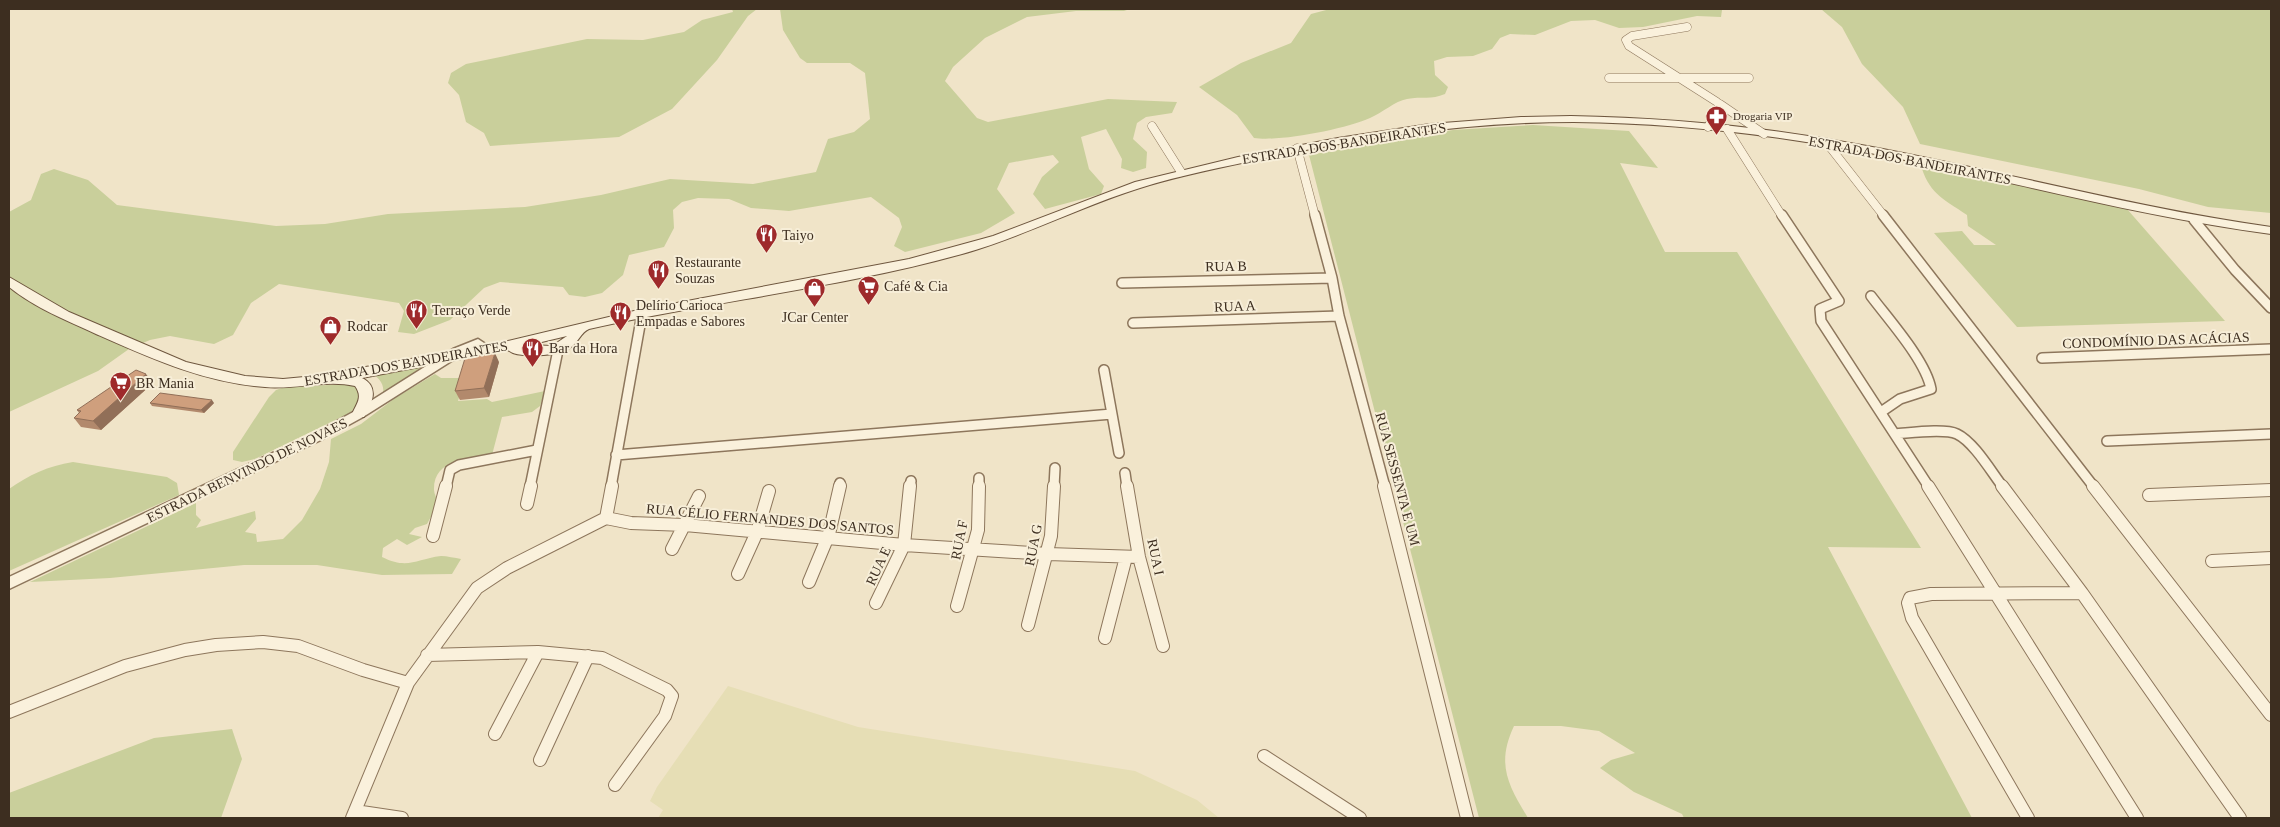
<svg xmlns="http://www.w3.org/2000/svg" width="2280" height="827" font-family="'Times New Roman',serif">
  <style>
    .farmland { fill: #e6deb5 }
    .green { fill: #c9cf9b }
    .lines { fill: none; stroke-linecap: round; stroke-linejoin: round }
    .minor-far2-casing { stroke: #8d765c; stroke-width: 9 }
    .minor-far1-casing { stroke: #8d765c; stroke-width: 12 }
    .minor-casing { stroke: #8d765c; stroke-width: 14 }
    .tertiary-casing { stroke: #8d765c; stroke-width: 3 }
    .secondary-casing { stroke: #6f573f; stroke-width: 2 }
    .minor-far2 { stroke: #faf1dc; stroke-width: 8 }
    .minor-far1 { stroke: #faf1dc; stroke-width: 9 }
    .minor { stroke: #faf1dc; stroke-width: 12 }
    .tertiary { fill: #faf1dc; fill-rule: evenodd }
    .secondary { fill: #faf1dc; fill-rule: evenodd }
    .wall { fill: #b2896c }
    .shaded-wall { fill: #916f58 }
    .building { fill: #cf9f7d; stroke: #916f58 }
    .labels { text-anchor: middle; stroke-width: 4; stroke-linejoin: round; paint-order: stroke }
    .far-poi-label { font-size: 11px; fill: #3d2e20; stroke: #f7eed8; text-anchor: start }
    .street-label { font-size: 14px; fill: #3d2e20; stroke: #f7eed8 }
    .poi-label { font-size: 14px; fill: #3d2e20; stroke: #f7eed8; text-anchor: start }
  </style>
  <rect width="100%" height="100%" fill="#f0e4c8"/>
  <!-- farmland -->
  <path class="farmland" d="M728 686 858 727 1135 771 1197 800 1219 818H658L663 810 650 801 657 787Z"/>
  <!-- green -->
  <path class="green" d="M732 9H757L748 16 717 60 672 109 619 137 490 146 484 133 466 122 459 95 448 83 451 73 466 64 587 39 643 40 684 32 702 20 733 12Z
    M780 9H1130L1124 11H1076L1027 17 985 38 953 67 945 81 977 118 988 122 1108 99 1177 102 1172 113 1146 117 1137 123 1133 139 1147 152 1146 168 1133 172 1121 168 1122 159 1106 129 1081 137 1089 169 1104 186 1101 194 1045 209 1033 194 1042 177 1059 162 1053 155 1009 163 997 189 1015 213 981 233 905 252 894 246 902 227 899 218 871 197 789 211 751 208 729 199 698 198 682 202 673 210 674 228 664 247 629 255 623 275 602 293 585 297 569 295 563 287 500 282 484 288 450 320 414 334 398 332 404 311 399 303 279 284 251 303 233 335 214 344 170 336 150 340 129 349 98 371 9 412V212L31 200 41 174 54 169 88 180 117 205 276 226 325 224 388 214 525 207 601 195 670 179 753 184 816 172 828 139 854 132 870 119 865 73 850 63H807L800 58 783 30Z
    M1330 9H1775L1722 10 1721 17 1697 16 1643 27 1619 28 1595 20 1571 21 1535 35 1510 34 1500 38 1492 49 1473 56 1447 57 1434 61 1435 75 1448 87 1445 94C1431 100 1422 96 1407 99 1395 101 1382 113 1370 118 1345 129 1280 142 1254 138L1237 115 1199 87 1241 63 1291 43 1311 14Z
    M1821 9H2271V213L2208 207 2139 189 1920 144 1903 107 1862 64 1842 27Z
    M1533 125 1629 131 1658 168 1620 163 1665 252H1737L1921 548 1828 547 1972 818H1684L1682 814 1634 792 1600 768 1611 760 1635 753 1599 731 1561 726H1514C1496 764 1508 785 1528 818H1479L1309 155 1453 130Z
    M1920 162 2127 209 2225 321 2017 327 1934 233 1962 231 1974 245H1996L1968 226 1967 215C1942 198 1928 193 1920 162Z
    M437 361 382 396C386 386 380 378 371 373Z
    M435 374 441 378H465L458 401 487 399 492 402 545 391 540 406 532 412 502 417 492 455C469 458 433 459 434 490 434 494 437 498 437 502 436 509 430 518 427 524L415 528 409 534 422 537 407 545 397 539 383 548 382 557C408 570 416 559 441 556 447 556 455 558 461 559L452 574 382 575 317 565H244L110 578 30 582 196 503V515L201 520 196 528 255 511 256 519 245 532 256 534 257 542 283 539 302 520 320 489 329 462 331 439 361 424 395 398Z
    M352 384 361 388V401L350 413 255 459 242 462 233 460V452L269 397 276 390 285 387Z
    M73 462 167 477 177 483 179 495 9 571V489C29 475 48 466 73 462Z
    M232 729 242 759 221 818H9V793L154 738Z"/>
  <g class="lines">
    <defs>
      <path id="minor-far2" d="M1687 27 1632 36 1626 40 1629 46 1717 102
        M1609 78H1749
        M1152 126 1181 172
        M1708 127 1720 104 1764 134
        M1727 129 1782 216
        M1826 142 1884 216
        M1297 148 1315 216"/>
      <path id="minor-far1" d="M1315 215 1332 278 1339 316 1385 487
        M1782 215 1839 301 1820 309 1821 321 1929 487
        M1883 215 2094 487
        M2194 220 2235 270 2271 308
        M1122 283 1332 278
        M1871 296C1889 320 1926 361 1931 389L1900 399 1881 412
        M1133 323 1339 316
        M2042 358 2271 349
        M1104 370 1119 453
        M1895 434C1910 433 1944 428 1957 434 1974 442 1992 473 2003 487
        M2107 441 2271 434
        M616 455 1112 414
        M1125 473 1127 487
        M446 487 450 470 459 465 537 450
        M530 487 558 350
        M611 487 642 314
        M839 487 840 483
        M910 487 911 481
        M979 487V478
        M1054 487 1055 468"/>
      <path id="minor" d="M1127 486 1139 557 1163 646
        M1384 486 1467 818
        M1928 486 2137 818
        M2002 486 2082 593 2240 818
        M2093 486 2271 715
        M2149 495 2271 490
        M527 504 531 486
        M606 518 631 523 685 525 904 545 1048 554 1139 557
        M606 518 612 486
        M433 536 446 486
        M672 549 699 496
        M2212 561 2271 558
        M738 574 757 532 769 491
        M809 582 829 534 840 486
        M876 603 904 545 910 486
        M957 606 978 530 979 486
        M1028 625 1051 536 1054 486
        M1105 638 1126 557
        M427 655 538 652 602 658 667 690 672 696 665 716 615 785
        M9 712 125 666 185 650 216 645 263 642 298 646 363 670 408 683
        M495 734 538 652
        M1264 756 1360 818
        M540 760 588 656
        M355 811 402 818
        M352 818 408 683 477 588 507 568 606 518
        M2028 818 1912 618 1908 603 1910 598 1931 594 2082 593"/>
      <path id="tertiary" d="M478 339 484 343 482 346 461 355 363 417 323 439 9 589V577L315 433 355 411 453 349Z"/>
      <path id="secondary" d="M1571 116C1670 118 1769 127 1867 146 2002 171 2135 208 2271 227V234C2134 216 2001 178 1865 152 1769 134 1672 123 1574 122 1470 122 1367 137 1266 158 1223 167 1181 175 1140 188 1079 207 1023 237 962 254 840 288 713 301 589 329 581 332 578 343 570 348 559 356 517 359 508 350L362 378C380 387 372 404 364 417H354L352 414C357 403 363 397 355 386 326 379 295 390 265 387 205 383 150 358 96 334 66 320 35 308 9 287V277L69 312 186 362 245 376 283 379 315 376 495 344 634 311 909 259 993 236 1135 182 1238 157 1338 138 1430 124 1521 117ZM567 336 552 346 529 345Z"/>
    </defs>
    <!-- minor-far2 casing -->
    <use href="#minor-far2" class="minor-far2-casing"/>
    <!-- minor-far1 casing -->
    <use href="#minor-far1" class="minor-far1-casing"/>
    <!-- minor casing -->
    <use href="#minor" class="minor-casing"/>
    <!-- tertiary casing -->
    <use href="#tertiary" class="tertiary-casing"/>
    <!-- secondary casing -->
    <use href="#secondary" class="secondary-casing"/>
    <!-- minor-far2 -->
    <use href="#minor-far2" class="minor-far2"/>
    <!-- minor-far1 -->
    <use href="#minor-far1" class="minor-far1"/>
    <!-- minor -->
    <use href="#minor" class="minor"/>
    <!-- tertiary -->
    <use href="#tertiary" class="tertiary"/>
    <!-- secondary -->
    <use href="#secondary" class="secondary"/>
  </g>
  <!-- wall -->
  <path class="wall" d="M499 362 489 397 460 400 455 391Z
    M153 383 101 430 81 427 74 418 79 413 77 410Z
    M150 403H214L204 413 152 406Z"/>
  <!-- shaded-wall -->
  <path class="shaded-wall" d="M495 353 499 362 489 397 484 388Z
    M146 374 153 383 101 430 93 421Z
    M212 400 214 403 204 413 201 410Z"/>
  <!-- building -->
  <path class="building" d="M495 353 484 388 455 391 466 355Z
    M136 370 146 374 93 421 74 418 81 411 77 410Z
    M160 393 212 400 201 410 150 403Z"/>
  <!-- icons -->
  <defs>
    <symbol id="pharmacy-pin" viewBox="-11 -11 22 30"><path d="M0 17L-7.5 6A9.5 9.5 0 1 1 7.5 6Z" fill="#9e2a2b" stroke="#f7eed8"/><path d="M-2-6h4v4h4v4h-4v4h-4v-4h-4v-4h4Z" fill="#fff"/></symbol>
    <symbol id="restaurant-pin" viewBox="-11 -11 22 30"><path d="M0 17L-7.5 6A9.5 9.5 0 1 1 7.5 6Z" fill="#9e2a2b" stroke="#f7eed8"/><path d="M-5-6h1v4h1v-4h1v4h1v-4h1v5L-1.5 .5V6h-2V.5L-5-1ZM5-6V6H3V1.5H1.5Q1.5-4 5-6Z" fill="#fff"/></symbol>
    <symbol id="supermarket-pin" viewBox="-11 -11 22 30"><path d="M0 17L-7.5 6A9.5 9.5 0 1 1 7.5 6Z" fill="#9e2a2b" stroke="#f7eed8"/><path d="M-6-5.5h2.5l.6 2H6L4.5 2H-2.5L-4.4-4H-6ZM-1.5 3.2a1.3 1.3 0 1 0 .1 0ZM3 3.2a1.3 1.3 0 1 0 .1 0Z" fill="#fff"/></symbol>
    <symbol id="shop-pin" viewBox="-11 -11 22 30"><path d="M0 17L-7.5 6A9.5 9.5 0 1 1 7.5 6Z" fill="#9e2a2b" stroke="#f7eed8"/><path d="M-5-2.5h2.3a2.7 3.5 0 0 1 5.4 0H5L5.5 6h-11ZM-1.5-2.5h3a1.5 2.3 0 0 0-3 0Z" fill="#fff"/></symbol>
  </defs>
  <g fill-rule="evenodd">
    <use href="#pharmacy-pin" x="1704" y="104" width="25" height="34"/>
    <use href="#restaurant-pin" x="754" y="222" width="25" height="34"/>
    <use href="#restaurant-pin" x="646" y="258" width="25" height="34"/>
    <use href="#supermarket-pin" x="856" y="274" width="25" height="34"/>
    <use href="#shop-pin" x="802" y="276" width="25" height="34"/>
    <use href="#restaurant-pin" x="404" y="298" width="25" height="34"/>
    <use href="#restaurant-pin" x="608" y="300" width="25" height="34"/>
    <use href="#shop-pin" x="318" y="314" width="25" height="34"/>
    <use href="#restaurant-pin" x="520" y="336" width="25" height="34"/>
    <use href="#supermarket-pin" x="108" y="370" width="25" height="34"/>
  </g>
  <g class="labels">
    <!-- far-poi labels -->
    <g class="far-poi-label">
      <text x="1733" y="120">Drogaria VIP</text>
    </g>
    <!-- street labels -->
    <g class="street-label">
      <text transform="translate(1344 143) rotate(-9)" y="5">ESTRADA DOS BANDEIRANTES</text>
      <text transform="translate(1910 160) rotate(11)" y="5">ESTRADA DOS BANDEIRANTES</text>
      <text transform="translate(1226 266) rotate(-1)" y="5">RUA B</text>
      <text transform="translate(1235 306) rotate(-2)" y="5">RUA A</text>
      <text transform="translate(2156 340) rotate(-2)" y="5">CONDOMÍNIO DAS ACÁCIAS</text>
      <text transform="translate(406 363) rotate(-10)" y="5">ESTRADA DOS BANDEIRANTES</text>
      <text transform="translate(247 470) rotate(-26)" y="5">ESTRADA BENVINDO DE NOVAES</text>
      <text transform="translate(1398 479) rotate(75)" y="5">RUA SESSENTA E UM</text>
      <text transform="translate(770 519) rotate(5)" y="5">RUA CÉLIO FERNANDES DOS SANTOS</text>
      <text transform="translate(959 540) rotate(-79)" y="5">RUA F</text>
      <text transform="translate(1033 545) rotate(-79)" y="5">RUA G</text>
      <text transform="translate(1156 557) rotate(78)" y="5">RUA I</text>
      <text transform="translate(878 566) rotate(-65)" y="5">RUA E</text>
    </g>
    <!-- poi labels -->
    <g class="poi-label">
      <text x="782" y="240">Taiyo</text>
      <text x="675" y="267">Restaurante<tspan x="675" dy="16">Souzas</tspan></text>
      <text x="884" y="291">Café &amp; Cia</text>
      <text x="636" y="310">Delírio Carioca<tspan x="636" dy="16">Empadas e Sabores</tspan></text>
      <text x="432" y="315">Terraço Verde</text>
      <text x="815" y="322" text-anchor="middle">JCar Center</text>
      <text x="347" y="331">Rodcar</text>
      <text x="549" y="353">Bar da Hora</text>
      <text x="136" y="388">BR Mania</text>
    </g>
  </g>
  <!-- border -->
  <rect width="2280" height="827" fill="none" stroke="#3d2e20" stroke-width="20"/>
</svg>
